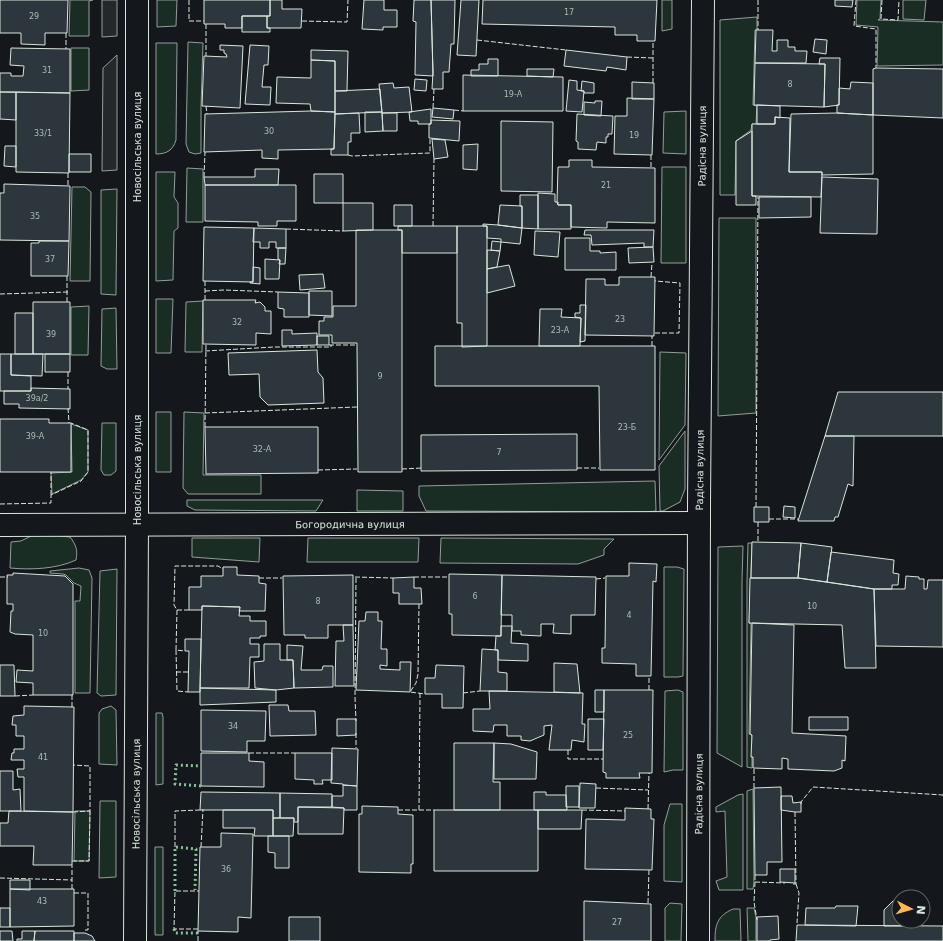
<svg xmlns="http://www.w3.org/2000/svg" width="943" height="941" font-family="'DejaVu Sans',sans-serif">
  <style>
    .green { fill: #1a2d24; stroke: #939e99 }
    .parking { fill: #24282b; stroke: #939e99 }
    .building { fill: #2c363c; stroke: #d8e6dc }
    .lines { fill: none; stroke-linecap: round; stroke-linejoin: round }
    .minor-casing { stroke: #d8e6dc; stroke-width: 24 }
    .minor { stroke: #14181c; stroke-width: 22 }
    .hedge { stroke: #8ac095; stroke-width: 3; stroke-dasharray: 2 3; stroke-linecap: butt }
    .fence { stroke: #d8e6dc; stroke-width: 1; stroke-dasharray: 5 2; stroke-linecap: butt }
    .labels { text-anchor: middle; stroke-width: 3; stroke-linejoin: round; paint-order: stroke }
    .number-label { font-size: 8px; fill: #adbab4 }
    .street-label { font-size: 10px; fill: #d8e6dc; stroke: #14181c }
  </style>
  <rect width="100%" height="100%" fill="#14181c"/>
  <!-- green -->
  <path class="green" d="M70 0H93L89 1V36H69Z
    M157 0H177L176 26 157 27Z
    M662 0H672V29L662 31Z
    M857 0H881L880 19 878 20 943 22V65L877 66 878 27 856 25Z
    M903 0H926L924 20 903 19Z
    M757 17V29L755 30 753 105 757 106 756 124H752L751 130 736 141 735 195H720V20Z
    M188 42 203 43 201 108V153L195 154 189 152 186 144Z
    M156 43H177L176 140C173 150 167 154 156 154Z
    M71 48H89V90L71 91Z
    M686 111V154L663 153 664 112Z
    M662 167H686V263H661Z
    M187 168 203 169V222H186Z
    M156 172H175L174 197 178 203V228L174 231 173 280 156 281Z
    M72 187H85L91 192 90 281H70Z
    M117 189 116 295 101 294V190Z
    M719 218H756V413L718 416Z
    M156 299H173L171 353H156Z
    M203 301 202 352H185L186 302Z
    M89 306 88 355H71V307Z
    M116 308 117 369H107L101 366 102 309Z
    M660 352 686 353 685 425 659 460Z
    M156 412H171V472H156Z
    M184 412 204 413 203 475H261V494H188L183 488Z
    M102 423H116V471L111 475H104L101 470Z
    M71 424 88 430V472L81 480 52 494 51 473 72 472Z
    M685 431V489L680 502 663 511H660L659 466Z
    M655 481 656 511 647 512 426 511 419 496V486Z
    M357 490 403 491V511H357Z
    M187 500H323L316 511 195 510 187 506Z
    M35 534 51 535 70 537C76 545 78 550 76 560 57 569 31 570 10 568L11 542 21 541Z
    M192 538H260L259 562 192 557Z
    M308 538H419L418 562H307Z
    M441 538 614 539 604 549V555L578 564 440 563Z
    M748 543H752L749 623 751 624 749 734 752 735V768L747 767V581Z
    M743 546 742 581V767L717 753 718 547Z
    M664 567H677L684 569 683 676 678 677H664Z
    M79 568 89 570 92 578 90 693H75V601H80L81 586 74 583 66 575 63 574 50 573V571Z
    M117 569 116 695 101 696 97 693 100 571Z
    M678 690 683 692V770H673L664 772 665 691Z
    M111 706 116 710 117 765 99 764V713L102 709Z
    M156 713H162L163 717V784L156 785Z
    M753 789 754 882 753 889H747V791Z
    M743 794V890H719L716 881 727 877 725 811 716 812V807L738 795Z
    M100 801H116V877L99 878Z
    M670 804H682V882L664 881V825Z
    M75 811H90L89 861H74Z
    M155 847H163V935H155Z
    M670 903 682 904 681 941H665V908Z
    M747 908H754L756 917V941H748Z
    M733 909H740L741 941H715C715 925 717 916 733 909Z"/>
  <!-- parking -->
  <path class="parking" d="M102 0H117V36L102 37Z
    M117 55V170L102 171 103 68Z"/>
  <!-- building -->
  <path class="building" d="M0 0H68L67 33H45V45L21 44V33H0Z
    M204 0H270V16H242V28H225V24H204Z
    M270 0H282V9H302L301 28H267V16H270Z
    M364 0H384V10H397V27H383V30L362 29Z
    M414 0H431L433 76 415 75 416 22 413 21Z
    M431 0H455L454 44H451L449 72H443V89H432L433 72Z
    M461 0H479L476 56 457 55Z
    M483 0H657L655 41H637V35H615V27L482 24Z
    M835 0H853L852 7 835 6Z
    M242 16H267V28H270V32H242Z
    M756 30H773L772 51H777V40H788V47H795V51H807L806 63H755Z
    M815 39 827 40 826 54 813 52Z
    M220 45 243 46 240 108 202 106 204 56 227 57 226 54 224 53V50H220Z
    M250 45 269 46 268 65H264L262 87H271L270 105 245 104Z
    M11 48 70 49V93L0 92V73H11V76H23L24 66 10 65Z
    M311 50 348 51 347 91H335V61L311 60Z
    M566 50 627 57 626 70 607 67 606 71 564 66Z
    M820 58H840L839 105 824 107 825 64H819Z
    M488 59H498V76H471V70H479V64H488Z
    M311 60 335 61V112L311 111 310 104 276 103 277 77 311 78Z
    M755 63 825 64 824 107 754 105Z
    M876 68 943 69V118L873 115V69Z
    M527 69H554L553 77 527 76Z
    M463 75 563 77V111H463Z
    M415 79 427 80 426 91 414 90Z
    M569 80 577 81V90L584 91 582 112 566 111Z
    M582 81 594 83V93H584V91H581Z
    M632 82 654 83V99H632Z
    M851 82 873 83V115L837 113V105H839V88L850 89Z
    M393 83 394 88 409 87 412 112 382 113 379 84Z
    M380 89 382 112 335 114V91Z
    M0 92H16V120L0 119Z
    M16 92 70 93 69 173 16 172Z
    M627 98 654 99 652 155 614 154 615 116H627Z
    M595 101H602L601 116 584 115V102L595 103Z
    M757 105 780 106V118L775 117V124H757Z
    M433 108 454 110 453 119 432 117Z
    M431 109V124H418V121H410L409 112Z
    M311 111 335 112 334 149 278 150V159L262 158V150L204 152 205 114Z
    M365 112H382L383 131 365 132Z
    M359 113 360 133H351V142H348V155H331V149H334L335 114Z
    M382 113H397V131H383Z
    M837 113 873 115V174L822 175V172H789L791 114Z
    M577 114 613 116 612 134H608V137H606V143L597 142 596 150 578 149V142L576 141Z
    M775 117 790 118 789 172H822L821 197 752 196V124H775Z
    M431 120 460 121 459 141 429 138V124H431Z
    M501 121 553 122 552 192 501 191Z
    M752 131V196H756V205H736V141Z
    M432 139 445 140 448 157 434 159Z
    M478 144 477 170 463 169V145Z
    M5 146H16V167L4 166Z
    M69 154H91V172H69Z
    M569 160H592V167L655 168V223L607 222V228L571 227V205H558L557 202 558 167H569Z
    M255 169H279L278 185H205L204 177H255Z
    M314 174H343V203H314Z
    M822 177 878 179 877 234 820 233Z
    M4 184 70 186 69 241 0 240V193H4Z
    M205 185H296V221H277V226H258V222L205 221Z
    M538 193 555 194V202H558V205H571V229H538Z
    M520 195H538V229L522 228V206H520Z
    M759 197H811V217L759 218Z
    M343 203H373V230L343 231Z
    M394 205H412V226H394Z
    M500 205 522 206V228L498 225Z
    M483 224 498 225 522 228 520 244 501 242V239L487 238V226H483Z
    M398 226H457V253H402V230H398Z
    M457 226H487V346L462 347V323H457Z
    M204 227 254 228 253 282 203 281Z
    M254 228 286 229V248H276V242H269V248H260V242H253Z
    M356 230H402V472H358L357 343H332V335H319V321H324V317H333V306H356Z
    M585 230H654L653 247H644V243L592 245 591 235H584Z
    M535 231 560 232 558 257 534 255Z
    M565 238H590V251H600V253L616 252V270H565Z
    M39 241H69L68 276H31V243H39Z
    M492 241 501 242 500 251 491 250Z
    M653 247 654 262 629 263 628 248Z
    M278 248H286L285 264H279L280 260 278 259Z
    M487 250 500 251 497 267 487 269Z
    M265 259 280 260 279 279H265Z
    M509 265 515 286 487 293V269Z
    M253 267 260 268V284L250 283V282H253Z
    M323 274 325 288 300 290 299 275Z
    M619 277H655L654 336 585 335 586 279H605V285H619Z
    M309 291H332V316L309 315Z
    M278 292 309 293V317H284V309L278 308Z
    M203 300H256L255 303 260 302 265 307V311H271V334L256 333V345L203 344Z
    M33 302H70V354H33Z
    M580 305H586L585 341 580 342 581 318 575 317V313H580Z
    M540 309H562L561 317 581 318 580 346H539Z
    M15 313H33V354H15Z
    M282 330H292V334L317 333V345L282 346Z
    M317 336H329V345H317Z
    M435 346H655V470H600L599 386H435Z
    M317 350 318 372 323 378 324 403 268 405 260 397 259 374 229 375 228 353Z
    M0 354H11V375L31 376V391H0Z
    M11 354H43L42 376 11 375Z
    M45 354H70V372H45Z
    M31 388 70 389V409L19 408V404H4V391H31Z
    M838 392H943V436H825Z
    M0 419H49V423H71V472H0Z
    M205 427H318V473L206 474Z
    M577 434V470L421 471V435Z
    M825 436H854L853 486 848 484 838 517H835L834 521H798Z
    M784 506 795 507V518L783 517Z
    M754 507H769V522H754Z
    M752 542 801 543 798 578H751Z
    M801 543 832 547 827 582 798 578Z
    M831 552 894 560 893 573 899 574 898 585H892V589H874L827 582Z
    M629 563 657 564 656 582 653 581 651 676H636V664L602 663V648H605L606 576H629Z
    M223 567H237V575L259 576V583L266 584 265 611H239L240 607 202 606V610H189V587H201V576H223Z
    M13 573 65 576 73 584V695H33V683L16 682 17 670 33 671V635L15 634 10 632 11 611H13V604H7V575H13Z
    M449 574 502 575 501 636 452 635V614H449Z
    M353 575V625H328V638H305V635H284L283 576Z
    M502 575 596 577 595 615H571V634L553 633 554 624H541V636L521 635V631H512V615H501Z
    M906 576 919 577V579H924V589H927L928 580H943V647L876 646 874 589H905Z
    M414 577V588H421L422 604H399V593H393V578Z
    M750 578H798L874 589 876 668H845L842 625 749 623Z
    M202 606 240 607 239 616H250V621H266V636H260V638H250V644H259V657H250L249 688H200Z
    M366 612H378V621H382L381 649H387V666L380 665V669L400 670V662H411L410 692 356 690 359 621H365Z
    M752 623 794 625 792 733 846 736 845 761 842 760V768L834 771 788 769V759L782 758V769L753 768V757H751L752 735 750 734Z
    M343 625H353L354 686H335L336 641H344Z
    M501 626H512L511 643 528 644V661L498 660V650H495L496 636H501Z
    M185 639H201L200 692H188L189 651H185Z
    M264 644H280V660H293L294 688 276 690 255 688 254 662 264 661Z
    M287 645 303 646 301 670H322L323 666H333V687L294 688 293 660H287Z
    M482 649 498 650V672L507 673V691H480Z
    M554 663 577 664 580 693 554 692Z
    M0 665H14L15 696H0Z
    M436 665 464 666 463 708H442V694H425V678H435Z
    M200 688 276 690V702L200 705Z
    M595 690H604V712H595Z
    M604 690H653L652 773H639L640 778H606V773L603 772Z
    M489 691 583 693 582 724H585L584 742 572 740 571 750H549L552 725 544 726V735L530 741 521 740V736H507V725H494L493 732 473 731V709H490Z
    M269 705H288L289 711H315L316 735 270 736Z
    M24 706 74 707 73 812 24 811V777H18L17 769H24V760H11L12 753H14V749H24V736H16V725H12L13 716 24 715Z
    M201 710 266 711 265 741H247V752L201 751Z
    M809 717H848V730H809Z
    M337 719H356V735L337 736Z
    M588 719H604L603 750H588Z
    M454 743H494L493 782H500V810H454Z
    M494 743 511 744 537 752 536 779H494Z
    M332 748 358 749 357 786 343 785V784L331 783Z
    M201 753H249V761L264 762V787L201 786Z
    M295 753H332V780H322L323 784H314V780L295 779Z
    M0 771H13V790L20 789 21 811H0Z
    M580 783 596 784 595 808H579Z
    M343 785 357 786V810H344V808L332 807V796H343Z
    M566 786H579V807H566Z
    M781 787 782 862H767V875H755L754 788Z
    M201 792 280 793V818H273V810H200Z
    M534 792H546V795H566L567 810H534Z
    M280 793 332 794V807H298V822H294V818H280Z
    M781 796H792L793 803 801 802V812H795L781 810Z
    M362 806 398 807V814L413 815V864H411V873L359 872V814H362Z
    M298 807 344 808 343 834H298Z
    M625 808 651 809V819H654L652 870 585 869 586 819 625 820Z
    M223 810H273V836H254L255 828H223Z
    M434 810H538V871H434Z
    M538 810H582L581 829H538Z
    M9 811 73 812 72 865H33L34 846H0V823H8Z
    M273 818H294L293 836H273Z
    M221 833 253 834 251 918 238 917V932L198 931 200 847H221Z
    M268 836H289V868H275V853L268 852Z
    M780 869H795V883L780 882Z
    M10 880H30V890L10 889Z
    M10 889H74V926L10 927Z
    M584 901 651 904V941H584Z
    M893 901H899V921H919V926H884V910Z
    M836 906H858L856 926 805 925 806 908H835Z
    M0 908H10V927H0Z
    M778 916 779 939 770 940V941H757V917Z
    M289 917H320V941H289Z
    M797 925 943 926V941H796Z
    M0 931H12L13 941H0Z
    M22 931H35L34 941H17V939H22Z
    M35 931H74V941H34Z
    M74 933H85L92 936 95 941H74Z"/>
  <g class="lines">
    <defs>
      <g id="minor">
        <path id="s1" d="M0 525 699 523"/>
        <path id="s2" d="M135 941 137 525V0"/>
        <path id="s3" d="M698 941 699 505 703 0"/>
      </g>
    </defs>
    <!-- minor casing -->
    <use href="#minor" class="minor-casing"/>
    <!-- minor -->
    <use href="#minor" class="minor"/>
    <!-- hedge -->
    <path class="hedge" d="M201 786 175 784 176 765 201 766
      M175 891V847L196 849 195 890
      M174 929 175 933H198"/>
    <!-- fence -->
    <path class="fence" d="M189 0V21H204
      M758 0V30
      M856 0 854 26 876 29V68
      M882 0 881 19 898 20 899 0
      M302 21 347 22 348 0
      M206 24V56
      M66 33V49
      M477 40 566 50
      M627 57 653 58
      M653 83V41
      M206 106 207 114
      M433 108 434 89
      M454 110 463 111
      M348 155 352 156 430 153V138
      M651 167V155
      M68 173V186
      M204 177 205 152
      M433 226 434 159
      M286 229 343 231
      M67 276V302
      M651 277 652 263
      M205 291 224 290 278 292
      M0 294 68 292
      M205 300V281
      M655 333H679L680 283 655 281
      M329 345H357
      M652 346V336
      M205 351 274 347H331V345
      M68 372V389
      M68 408 69 423
      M205 413 357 407
      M205 427 206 345
      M577 468H599
      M402 469 422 468
      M318 470 357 469
      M51 495V472
      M0 504 51 503V495L81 481 88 472V430L71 423
      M756 507 758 197
      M769 519H798
      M758 522V542
      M0 577H8
      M355 577 393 578
      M414 577H449
      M259 578H282
      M356 578 355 698 356 721
      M596 579 605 578
      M419 604 418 674 416 683 410 692 425 694
      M177 610 176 650 185 651
      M189 610H177L174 605 175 566H218L223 569
      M176 650 177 691 188 692
      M176 672H188
      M649 690V677
      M463 693 480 691
      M72 695V707
      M15 696 33 695
      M356 733V748
      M568 750V759H603
      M249 753H295
      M596 788 648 790
      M754 788V768
      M801 804V802L813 787 943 795
      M648 809 649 773
      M398 810H419L420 693
      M419 810H434
      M582 810 625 811
      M73 812 90 811V766L73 765
      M175 847V811L200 810
      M201 847 203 809
      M72 861H89L90 811
      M755 875V882L785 883
      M0 878 72 880
      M755 882 754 902 757 920
      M793 884H796L795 812H797
      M796 884 799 893 797 923
      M72 889V865
      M74 893H88V930H84
      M648 903 649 870
      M198 929H174L175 891H199
      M198 941V931"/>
  </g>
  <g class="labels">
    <!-- number labels -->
    <g class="number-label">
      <text x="569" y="15">17</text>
      <text x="34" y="19">29</text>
      <text x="47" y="73">31</text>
      <text x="790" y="87">8</text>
      <text x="513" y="97">19-А</text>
      <text x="269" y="134">30</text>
      <text x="43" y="136">33/1</text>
      <text x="634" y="138">19</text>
      <text x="606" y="188">21</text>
      <text x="35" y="219">35</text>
      <text x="50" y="262">37</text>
      <text x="620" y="322">23</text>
      <text x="237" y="325">32</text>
      <text x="560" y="333">23-А</text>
      <text x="51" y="337">39</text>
      <text x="380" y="379">9</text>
      <text x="37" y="401">39а/2</text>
      <text x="627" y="430">23-Б</text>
      <text x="35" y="439">39-А</text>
      <text x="262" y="452">32-А</text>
      <text x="499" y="455">7</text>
      <text x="475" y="599">6</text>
      <text x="318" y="604">8</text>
      <text x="812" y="609">10</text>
      <text x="629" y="618">4</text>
      <text x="43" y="636">10</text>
      <text x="233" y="729">34</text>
      <text x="628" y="738">25</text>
      <text x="43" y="760">41</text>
      <text x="226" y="872">36</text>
      <text x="42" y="904">43</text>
      <text x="617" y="925">27</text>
    </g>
    <!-- street labels -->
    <g class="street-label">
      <text transform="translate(137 147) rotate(-90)" y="4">Новосільська вулиця</text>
      <text dy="4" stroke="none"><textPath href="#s3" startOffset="795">Радісна вулиця</textPath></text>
      <text dy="4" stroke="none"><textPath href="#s3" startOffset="471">Радісна вулиця</textPath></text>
      <text dy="4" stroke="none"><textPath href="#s2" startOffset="471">Новосільська вулиця</textPath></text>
      <text dy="4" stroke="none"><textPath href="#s1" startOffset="350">Богородична вулиця</textPath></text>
      <text dy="4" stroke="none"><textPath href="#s2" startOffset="147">Новосільська вулиця</textPath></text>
      <text dy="4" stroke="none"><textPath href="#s3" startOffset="147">Радісна вулиця</textPath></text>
    </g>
  </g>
  <!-- north arrow -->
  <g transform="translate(911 909) rotate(96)"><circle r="19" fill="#14181c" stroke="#626a69"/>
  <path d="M0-3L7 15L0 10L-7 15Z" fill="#ffb74d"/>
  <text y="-6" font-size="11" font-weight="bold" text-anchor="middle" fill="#d8e6dc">N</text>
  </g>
</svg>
